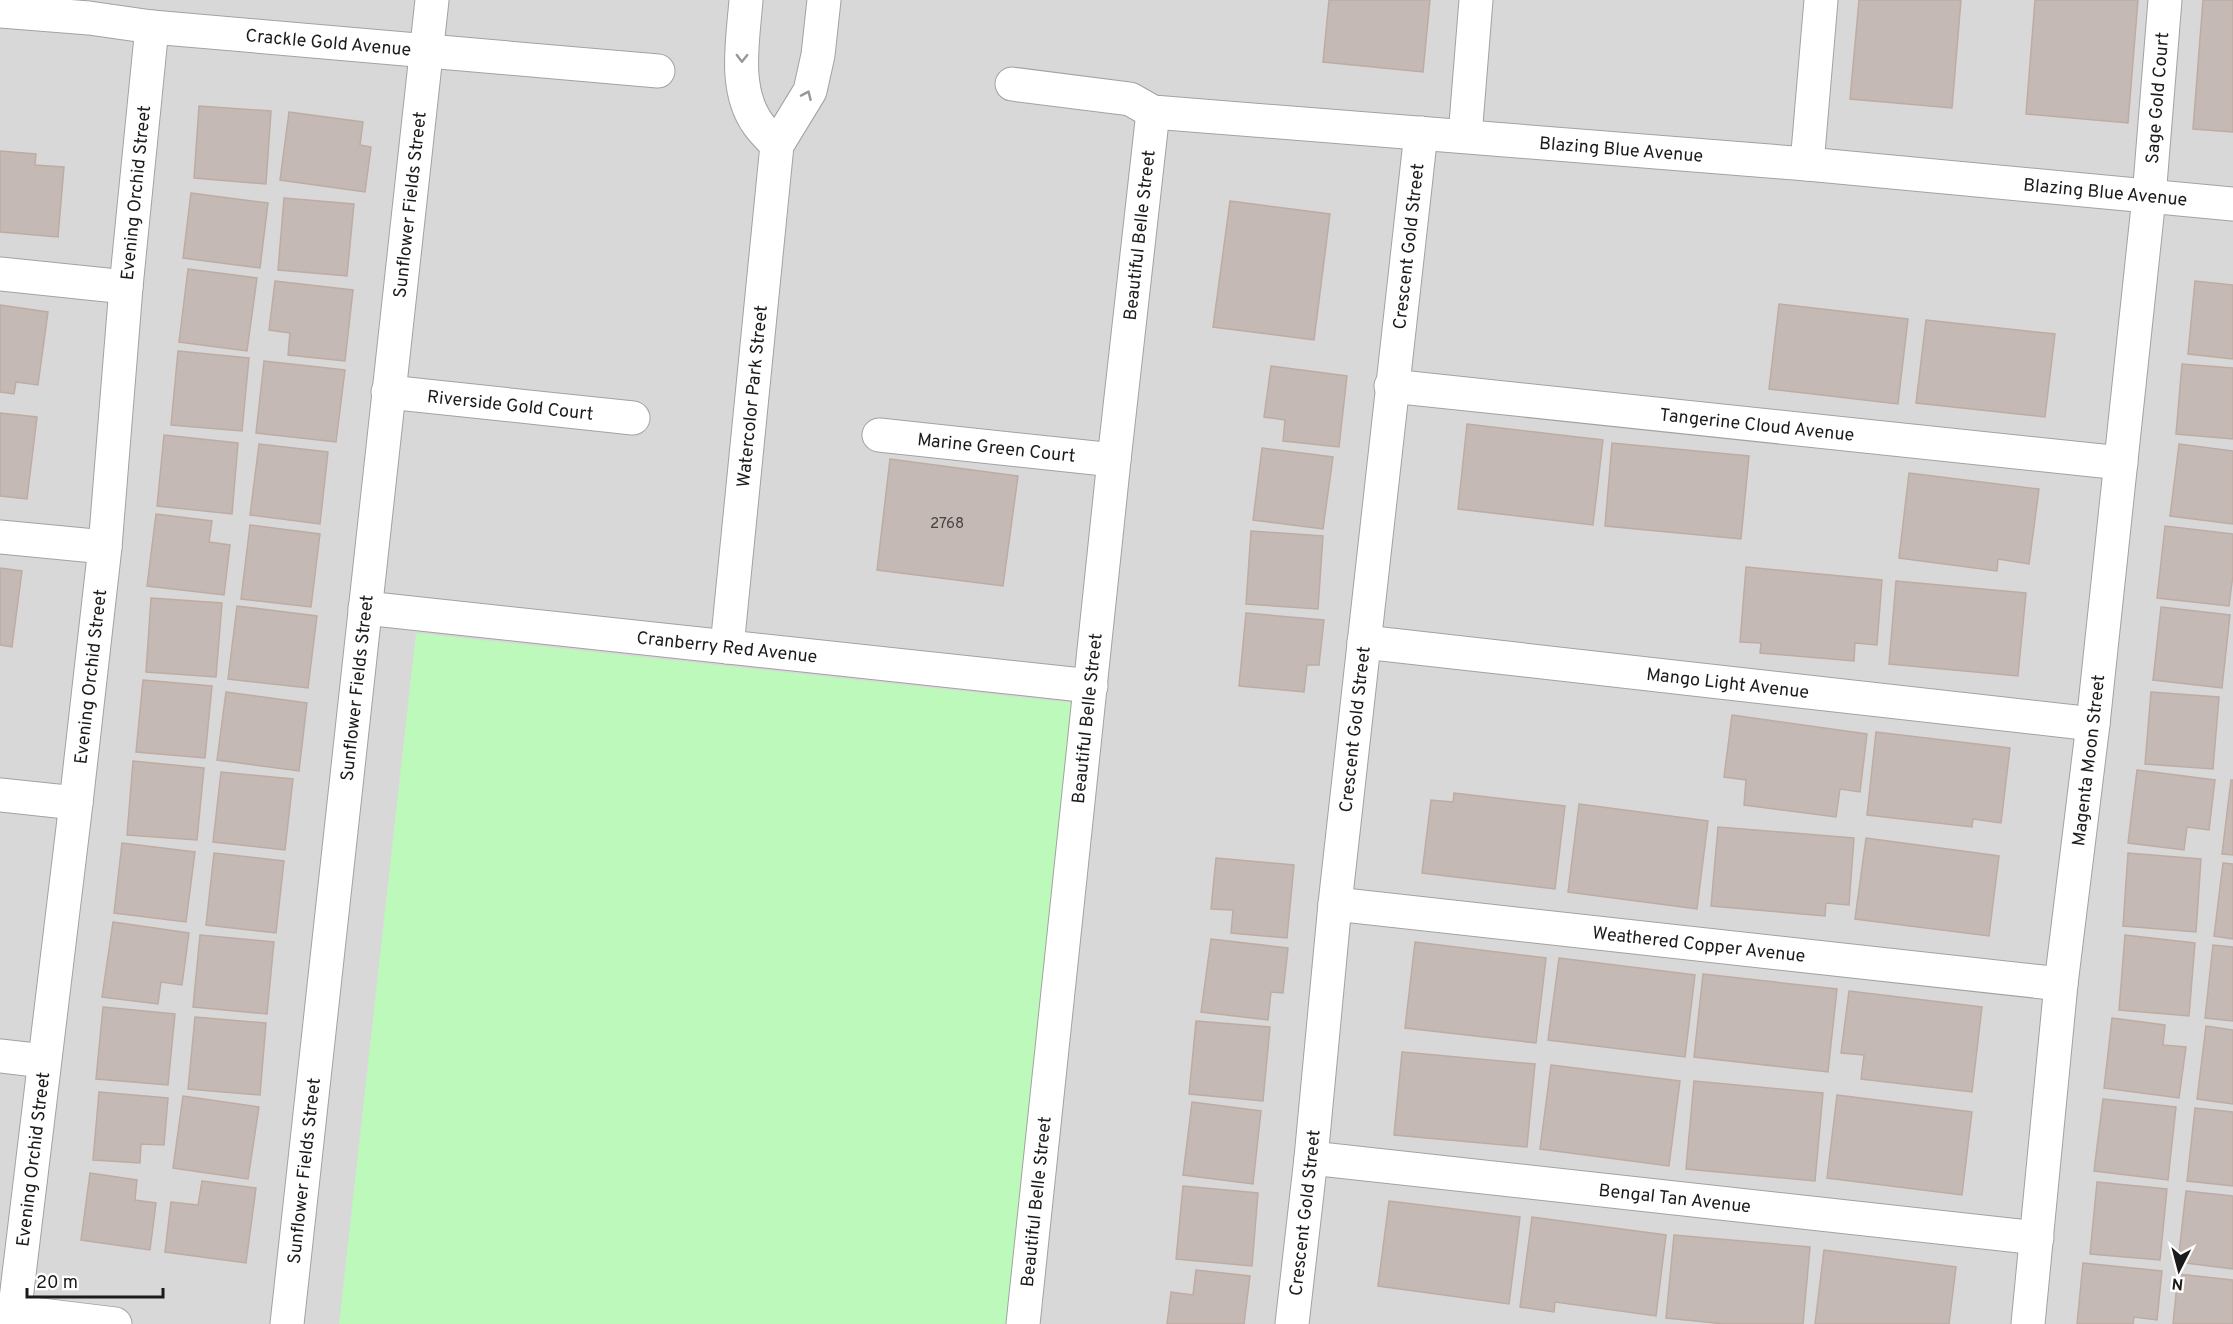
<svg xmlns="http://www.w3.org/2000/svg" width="2233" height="1324" font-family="Overpass,sans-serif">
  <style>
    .residential { fill: #d9d8d8 }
    .park { fill: #bcf9bb }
    .building { fill: #c4b9b4; stroke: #beaca3; stroke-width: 1.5 }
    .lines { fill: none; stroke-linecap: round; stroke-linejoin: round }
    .street-casing { stroke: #a2a2a2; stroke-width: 35 }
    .street { stroke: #fff; stroke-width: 33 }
    .oneway { stroke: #989898 }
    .labels { text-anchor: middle; stroke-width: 5; stroke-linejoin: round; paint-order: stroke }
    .number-label { font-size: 15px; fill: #454241 }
    .street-label { font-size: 18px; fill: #1b1b1b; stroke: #fff }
  </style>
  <rect width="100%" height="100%" fill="#ede7e0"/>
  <!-- residential -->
  <path class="residential" d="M0 0H2233V1324H0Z"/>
  <!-- park -->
  <path class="park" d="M416 633 1074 703 1006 1324H339Z"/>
  <!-- building -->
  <path class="building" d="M1329 0H1430L1423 72 1323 62Z
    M1859 0H1961L1952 108 1850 99Z
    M2035 0H2138L2128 123 2026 114Z
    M2203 0H2233V132L2193 129Z
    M199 106 271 111 266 184 194 178Z
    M289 112 363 122 360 145 371 147 365 192 280 180Z
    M0 151 36 154 35 165 64 167 58 237 0 232Z
    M191 193 268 203 260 268 183 258Z
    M284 198 354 204 347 276 278 270Z
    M1230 201 1330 214 1314 340 1213 327Z
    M188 269 257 278 247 351 179 342Z
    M275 281 353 290 345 361 288 355 290 333 269 330Z
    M2195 281 2233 285V359L2188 354Z
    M1779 304 1908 319 1898 404 1769 389Z
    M0 305 48 312 38 385 16 382 14 394 0 392Z
    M1926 320 2055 334 2045 417 1916 403Z
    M178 351 249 358 242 431 171 425Z
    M264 361 345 370 336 442 256 433Z
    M2182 364 2233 368V439L2176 434Z
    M1271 366 1347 376 1339 447 1283 441 1285 420 1264 417Z
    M0 413 37 417 27 499 0 496Z
    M1467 424 1603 440 1593 525 1458 509Z
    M164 435 238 443 232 514 157 506Z
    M1612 443 1749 456 1741 539 1605 526Z
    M259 444 328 452 320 524 250 515Z
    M2179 444 2233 451V524L2170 516Z
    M1262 448 1333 457 1323 529 1253 520Z
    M890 459 1018 476 1003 586 877 570Z
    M1909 473 2039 489 2029 564 1998 559 1997 571 1899 558Z
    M156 514 212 521 209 542 230 545 224 595 147 586Z
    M250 525 320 534 311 607 241 599Z
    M2165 526 2233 534V575L2229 606 2157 598Z
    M1251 531 1323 536 1318 609 1246 604Z
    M1746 567 1882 580 1877 645 1855 643 1854 661 1760 653 1761 643 1740 642Z
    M0 568 22 571 12 647 0 645Z
    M1896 581 2026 593 2018 676 1889 664Z
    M151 598 222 603 216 677 146 672Z
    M237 606 317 616 308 688 228 679Z
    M2161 607 2230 615 2222 688 2153 680Z
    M1246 613 1324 620 1319 665H1307L1304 692 1239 686Z
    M143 680 212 686 205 758 136 752Z
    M226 692 307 703 299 771 217 760Z
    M2151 692 2219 697 2213 769 2145 764Z
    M1732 715 1867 734 1860 792 1840 789 1836 817 1744 805 1746 780 1724 777Z
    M1876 732 2010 748 2001 823 1973 819 1972 827 1867 815Z
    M133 761 204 768 197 840 127 835Z
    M2137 770 2215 780 2209 830 2187 827 2184 850 2128 843Z
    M221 772 293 779 285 850 213 842Z
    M2231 780H2233V855L2222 854Z
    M1454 793 1565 806 1555 889 1422 873 1431 800 1453 802Z
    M1579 804 1708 821 1697 909 1568 892Z
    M1718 827 1854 838 1849 905 1826 903 1825 916 1711 906Z
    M1866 838 1999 856 1989 936 1855 919Z
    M122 843 195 852 186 922 114 913Z
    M214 853 284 861 276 933 206 925Z
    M2128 853 2201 859 2196 932 2123 926Z
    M1216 858 1294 865 1287 938 1231 933 1233 910 1211 909Z
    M2223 863 2233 864V939L2214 936Z
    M113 922 189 933 182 985 161 982 158 1004 102 997Z
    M200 935 274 942 267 1014 193 1007Z
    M2125 935 2195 943 2189 1016 2119 1010Z
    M1211 939 1288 948 1283 993 1271 992 1268 1020 1201 1012Z
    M1415 942 1546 958 1536 1043 1405 1028Z
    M2213 945 2233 947V1021L2205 1018Z
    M1559 958 1695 975 1685 1057 1548 1040Z
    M1703 974 1837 989 1828 1072 1694 1057Z
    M1849 991 1982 1007 1972 1092 1861 1079 1864 1055 1841 1053Z
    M103 1007 175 1014 168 1085 96 1079Z
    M195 1017 266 1023 260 1095 188 1089Z
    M2112 1018 2165 1025 2163 1045 2186 1047 2179 1098 2104 1088Z
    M1196 1021 1270 1027 1263 1101 1189 1094Z
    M2206 1026 2233 1030V1104L2197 1099Z
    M1402 1052 1535 1064 1527 1147 1394 1135Z
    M1551 1065 1680 1081 1669 1166 1540 1149Z
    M1694 1081 1823 1093 1815 1181 1686 1169Z
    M99 1092 168 1098 164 1145 141 1144 140 1163 93 1160Z
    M1837 1095 1972 1112 1962 1195 1827 1178Z
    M183 1096 259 1107 248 1179 173 1168Z
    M2103 1099 2176 1107 2168 1180 2094 1171Z
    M1192 1102 1261 1111 1253 1184 1183 1175Z
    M2195 1108 2233 1112V1186L2187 1181Z
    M90 1173 137 1180 135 1200 156 1203 150 1250 81 1240Z
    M202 1181 256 1188 246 1263 165 1252 171 1202 198 1205Z
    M2097 1182 2167 1189 2160 1260 2090 1254Z
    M1183 1186 1258 1193 1252 1266 1176 1259Z
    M2186 1191 2233 1196V1269L2178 1262Z
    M1389 1201 1520 1217 1509 1304 1378 1286Z
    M1532 1217 1666 1235 1656 1316 1555 1302 1554 1312 1520 1307Z
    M1674 1235 1810 1247 1803 1324H1725L1666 1318Z
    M1824 1250 1956 1267 1949 1324H1815Z
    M2083 1263 2162 1271 2157 1320 2134 1317 2133 1324H2077Z
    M1196 1270 1250 1276 1244 1324H1167L1171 1292 1193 1295Z
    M2178 1274 2233 1280V1324H2173Z"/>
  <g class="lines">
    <defs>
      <g id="street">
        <path d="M746 0C743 40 733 89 758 124 763 131 770 138 777 145"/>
        <path id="s1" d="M0 11 89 18 152 27 658 71"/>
        <path id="s2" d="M1012 84 1130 99 1153 112 1807 164 2233 204"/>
        <path d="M1465 136 1476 0"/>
        <path d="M1807 164 1821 0"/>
        <path d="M0 274 126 287"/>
        <path id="s3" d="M1391 386 2121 463"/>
        <path id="s4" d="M388 392 633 418"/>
        <path id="s5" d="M879 435 1114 460"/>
        <path d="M0 537 105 547"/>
        <path id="s6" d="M365 608 1091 686"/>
        <path id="s7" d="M1364 642 2093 724"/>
        <path id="s8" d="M727 647 777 145 810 91 818 55 824 0"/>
        <path d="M0 795 76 803"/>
        <path id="s9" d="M1335 904 2061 984"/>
        <path d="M0 1056 44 1061"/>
        <path id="s10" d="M1311 1158 2037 1238"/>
        <path d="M0 1310 115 1324"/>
        <path id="s11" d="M13 1324 76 803 105 547 126 287 152 27"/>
        <path id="s12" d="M287 1324 432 0"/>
        <path id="s13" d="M1023 1324 1114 460 1153 112"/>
        <path id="s14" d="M1292 1324 1311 1158 1335 904 1421 133"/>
        <path id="s15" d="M2028 1324 2061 984 2093 724 2149 197 2165 0"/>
      </g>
    </defs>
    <!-- street casing -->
    <use href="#street" class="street-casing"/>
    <!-- street -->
    <use href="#street" class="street"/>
  </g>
  <!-- one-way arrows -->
  <defs><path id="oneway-chevron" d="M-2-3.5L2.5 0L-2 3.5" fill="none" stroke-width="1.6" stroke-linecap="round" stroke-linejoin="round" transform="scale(1.5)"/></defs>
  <g class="oneway">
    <use href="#oneway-chevron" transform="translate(742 58) rotate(91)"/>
    <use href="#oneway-chevron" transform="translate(807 95) rotate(-66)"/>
  </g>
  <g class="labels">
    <!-- number labels -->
    <g class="number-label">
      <text x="947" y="528">2768</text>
    </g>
    <!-- street labels -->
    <g class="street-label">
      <text dy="6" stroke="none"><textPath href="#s1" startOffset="330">Crackle Gold Avenue</textPath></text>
      <text dy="6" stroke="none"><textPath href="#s15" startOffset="1233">Sage Gold Court</textPath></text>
      <text dy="6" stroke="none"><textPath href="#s2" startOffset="615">Blazing Blue Avenue</textPath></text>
      <text dy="6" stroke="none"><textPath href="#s2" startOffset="1101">Blazing Blue Avenue</textPath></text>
      <text dy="6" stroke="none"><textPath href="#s11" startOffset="1138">Evening Orchid Street</textPath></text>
      <text dy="6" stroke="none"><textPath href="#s12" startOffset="1126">Sunflower Fields Street</textPath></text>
      <text dy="6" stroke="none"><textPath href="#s13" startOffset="1095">Beautiful Belle Street</textPath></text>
      <text dy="6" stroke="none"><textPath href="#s14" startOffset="1084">Crescent Gold Street</textPath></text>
      <text dy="6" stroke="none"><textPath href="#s8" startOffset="252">Watercolor Park Street</textPath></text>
      <text dy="6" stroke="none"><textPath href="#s4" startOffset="123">Riverside Gold Court</textPath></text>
      <text dy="6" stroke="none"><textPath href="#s3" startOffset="368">Tangerine Cloud Avenue</textPath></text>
      <text dy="6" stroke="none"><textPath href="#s5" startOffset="118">Marine Green Court</textPath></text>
      <text dy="6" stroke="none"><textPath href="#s6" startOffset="364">Cranberry Red Avenue</textPath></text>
      <text dy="6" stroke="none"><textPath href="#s11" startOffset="652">Evening Orchid Street</textPath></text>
      <text dy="6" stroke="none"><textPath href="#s7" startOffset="366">Mango Light Avenue</textPath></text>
      <text dy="6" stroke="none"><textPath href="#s12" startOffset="640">Sunflower Fields Street</textPath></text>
      <text dy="6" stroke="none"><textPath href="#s13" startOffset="609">Beautiful Belle Street</textPath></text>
      <text dy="6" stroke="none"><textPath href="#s14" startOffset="598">Crescent Gold Street</textPath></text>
      <text dy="6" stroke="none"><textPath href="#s15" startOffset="567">Magenta Moon Street</textPath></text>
      <text dy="6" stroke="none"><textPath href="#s9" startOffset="366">Weathered Copper Avenue</textPath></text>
      <text dy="6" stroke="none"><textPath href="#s11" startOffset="166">Evening Orchid Street</textPath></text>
      <text dy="6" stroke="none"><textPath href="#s12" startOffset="154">Sunflower Fields Street</textPath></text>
      <text dy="6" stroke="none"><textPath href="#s10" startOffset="366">Bengal Tan Avenue</textPath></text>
      <text dy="6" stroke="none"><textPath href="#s13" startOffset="123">Beautiful Belle Street</textPath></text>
      <text dy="6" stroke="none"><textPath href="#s14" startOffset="112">Crescent Gold Street</textPath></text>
    </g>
  </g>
  <!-- north arrow -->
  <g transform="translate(2179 1270) rotate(186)" stroke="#ffffff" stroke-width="4.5" paint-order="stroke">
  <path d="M0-4.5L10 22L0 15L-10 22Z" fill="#1b1b1b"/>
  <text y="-9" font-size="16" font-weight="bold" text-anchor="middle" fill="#1b1b1b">N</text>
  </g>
  <!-- scale -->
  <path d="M27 1288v9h136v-9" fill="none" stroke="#1b1b1b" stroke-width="3"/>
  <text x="36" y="1288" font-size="18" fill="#1b1b1b" stroke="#ffffff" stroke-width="4.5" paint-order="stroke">20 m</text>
</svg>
